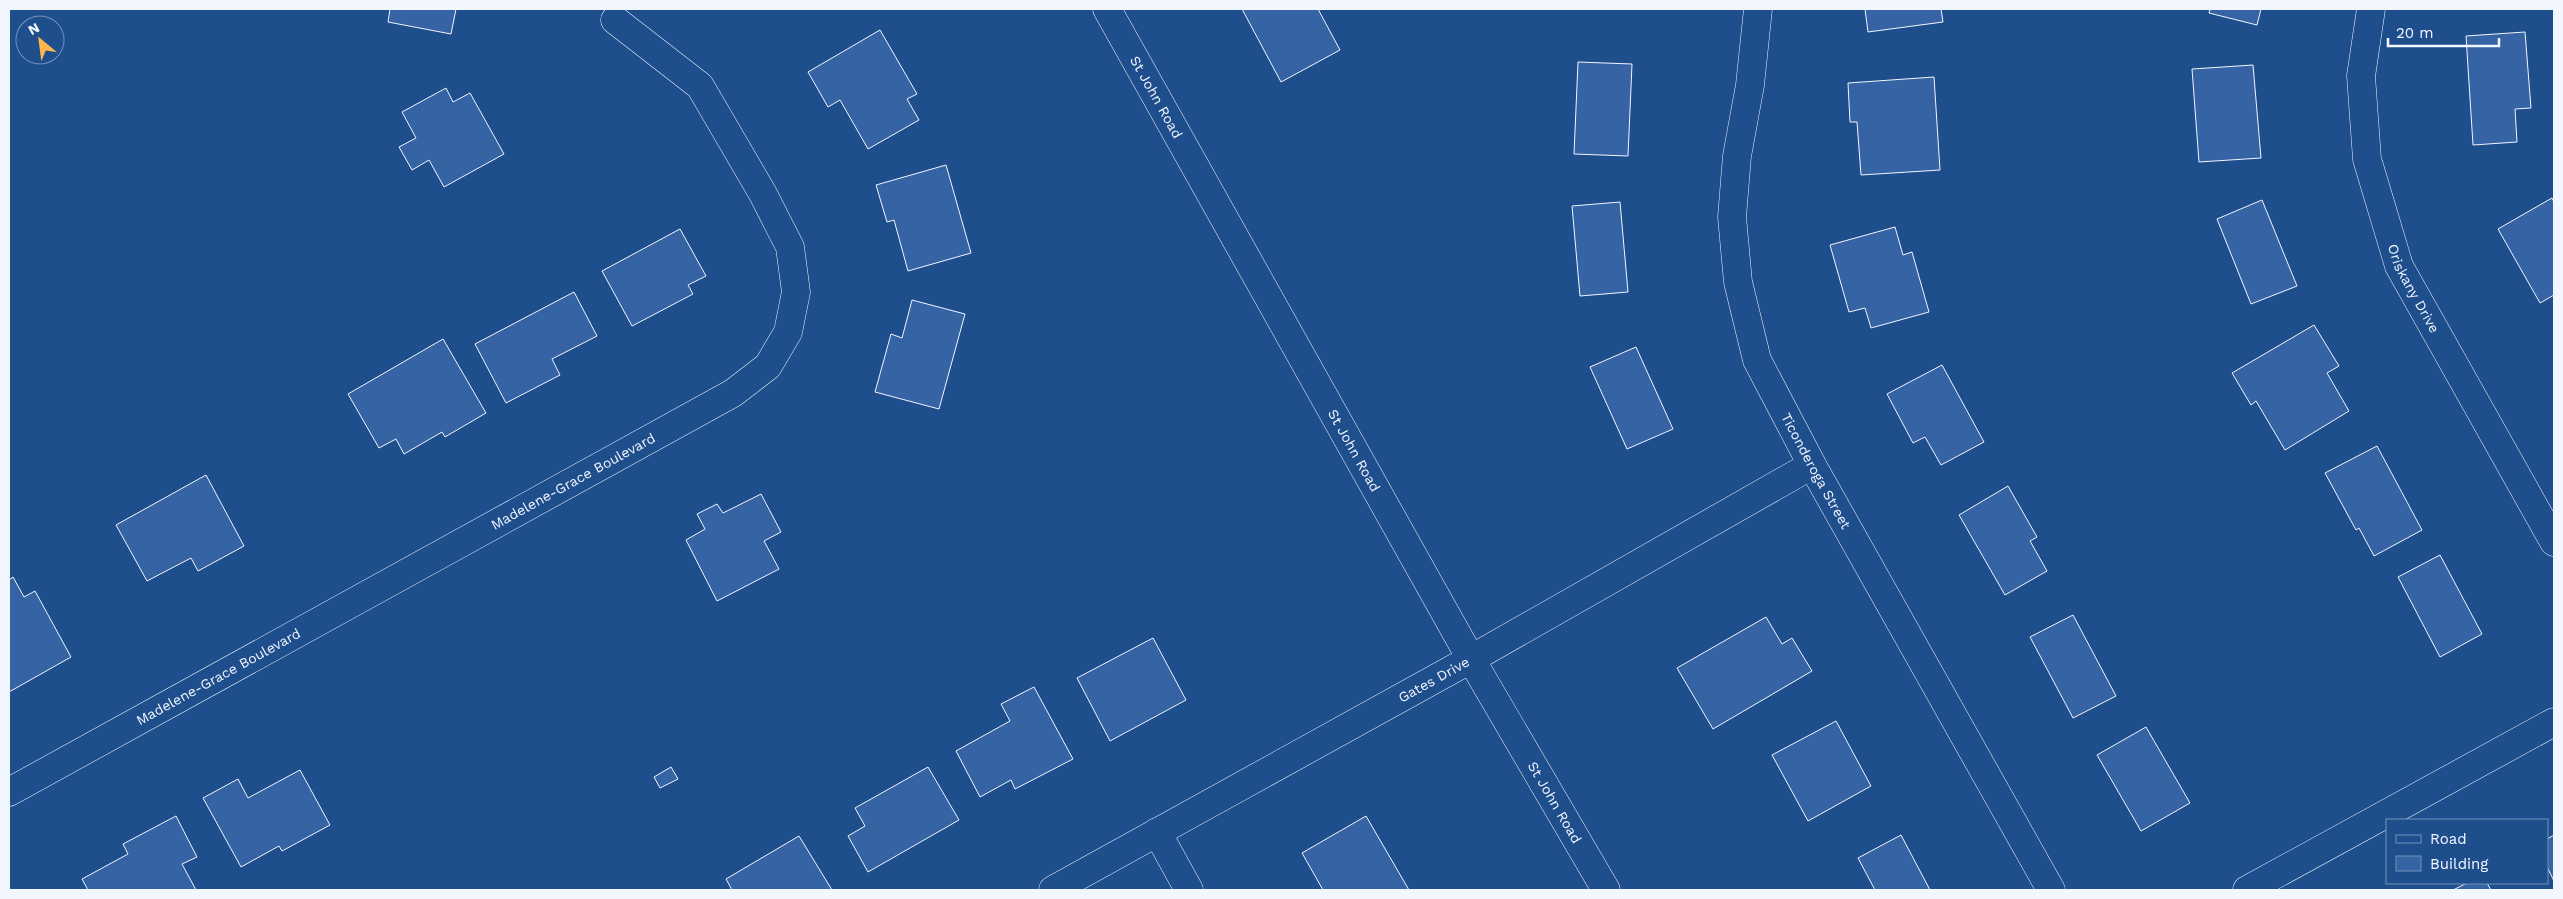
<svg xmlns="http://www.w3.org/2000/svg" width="2563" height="899" font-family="'Work Sans',sans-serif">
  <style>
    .building { fill: #3563a3; stroke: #f2f6ff }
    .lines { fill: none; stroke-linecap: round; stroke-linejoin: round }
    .street-casing { stroke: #f2f6ff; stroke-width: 29 }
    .secondary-casing { stroke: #f2f6ff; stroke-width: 29 }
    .street { stroke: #1f4e8c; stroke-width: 28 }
    .secondary { stroke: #1f4e8c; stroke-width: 28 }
    .labels { text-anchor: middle; stroke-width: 4; stroke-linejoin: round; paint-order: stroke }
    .street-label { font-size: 14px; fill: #f2f6ff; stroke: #1f4e8c }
  </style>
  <rect width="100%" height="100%" fill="#1f4e8c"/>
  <!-- building -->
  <path class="building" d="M390 9H456L451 34 388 22Z
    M1242 9H1318L1340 50 1281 82Z
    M1865 9H1941L1943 22 1868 32Z
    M2210 9H2261L2257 25 2209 13Z
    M880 30 917 94 907 99 919 120 868 149 840 100 828 107 808 72Z
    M2525 32 2531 108 2515 109 2517 142 2473 145 2466 36Z
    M1578 62 1632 64 1628 156 1574 154Z
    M2253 65 2261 158 2199 162 2192 69Z
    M1934 77 1940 170 1861 175 1857 122H1850L1848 83Z
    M446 88 453 102 470 93 504 154 444 187 429 160 412 170 399 147 416 138 402 112Z
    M946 165 971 253 908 271 894 220 887 222 876 185Z
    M2552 198 2554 202V295L2540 303 2498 229Z
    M2262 200 2297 286 2251 304 2217 219Z
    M1620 202 1628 292 1580 296 1572 206Z
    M1895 227 1903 255 1912 252 1929 312 1871 328 1865 308 1849 312 1830 245Z
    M680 229 706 276 688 285 693 294 632 326 602 271Z
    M574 292 597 336 552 359 560 375 506 403 475 344Z
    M912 300 965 314 939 409 875 392 891 334 902 338Z
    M2314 325 2339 366 2327 373 2349 411 2285 450 2256 401 2251 405 2232 373Z
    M443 339 486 413 445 437 442 432 404 454 396 439 379 448 348 394Z
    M1636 347 1673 429 1627 449 1590 367Z
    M1942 365 1984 442 1941 465 1925 437 1913 443 1887 394Z
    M2377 446 2422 530 2374 556 2359 528 2356 530 2325 473Z
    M206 475 244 546 198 571 191 558 147 581 116 525Z
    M2008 486 2037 537 2030 541 2047 571 2005 595 1959 515Z
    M761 494 781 532 764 541 779 569 717 601 686 540 705 529 697 514 717 504 723 513Z
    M2440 555 2482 634 2440 657 2398 577Z
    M13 577 24 597 35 591 71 657 9 692V580Z
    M2073 615 2116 696 2073 718 2030 637Z
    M1766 617 1782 644 1792 638 1812 671 1713 729 1677 668Z
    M1153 638 1186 700 1110 741 1077 678Z
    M1034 687 1073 759 1015 789 1011 780 980 797 956 751 1010 721 1001 704Z
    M1836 721 1871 786 1808 821 1772 755Z
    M2146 727 2190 803 2141 831 2097 755Z
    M671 767 678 779 660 788 654 777Z
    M928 767 959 820 868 872 848 836 865 826 855 808Z
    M300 770 330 825 282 851 279 846 241 867 203 798 238 779 248 798Z
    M176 816 197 857 182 864 196 890H88L82 879 128 854 123 844Z
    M1366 816 1409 890H1323L1302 853Z
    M1901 835 1930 890H1875L1858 858Z
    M2554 835V881L2547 867V839Z
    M799 836 832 890H732L726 879Z
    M2467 883H2487L2491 890H2453Z"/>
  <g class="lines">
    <defs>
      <g id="street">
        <path id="s1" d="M1758 9 1750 85 1737 156 1732 217 1738 282 1757 360 1812 465 2051 890"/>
        <path id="s2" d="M2371 9 2361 76 2367 159 2399 266 2554 542"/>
        <path id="s3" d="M9 792 733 393 768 366 788 332 796 292 790 247 763 194 700 86 615 20"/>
        <path d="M1157 832 1189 890"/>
        <path id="s4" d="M1053 890 1471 659 1812 465"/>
        <path d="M2247 890 2554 722"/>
      </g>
      <g id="secondary">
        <path id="s5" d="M1107 9 1471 659 1606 890"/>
      </g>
    </defs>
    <!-- street casing -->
    <use href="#street" class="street-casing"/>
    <!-- secondary casing -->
    <use href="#secondary" class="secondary-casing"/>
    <!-- street -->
    <use href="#street" class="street"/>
    <!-- secondary -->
    <use href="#secondary" class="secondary"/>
  </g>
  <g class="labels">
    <!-- street labels -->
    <g class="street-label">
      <text dy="5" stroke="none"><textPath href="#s5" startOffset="101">St John Road</textPath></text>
      <text dy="5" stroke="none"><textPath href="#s2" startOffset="289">Oriskany Drive</textPath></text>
      <text dy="5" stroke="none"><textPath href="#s5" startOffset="506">St John Road</textPath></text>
      <text dy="5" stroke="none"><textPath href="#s1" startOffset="481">Ticonderoga Street</textPath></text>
      <text dy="5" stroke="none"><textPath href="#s3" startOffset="644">Madelene-Grace Boulevard</textPath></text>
      <text dy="5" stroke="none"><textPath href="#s3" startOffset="239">Madelene-Grace Boulevard</textPath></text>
      <text dy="5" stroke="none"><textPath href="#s4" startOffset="435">Gates Drive</textPath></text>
      <text dy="5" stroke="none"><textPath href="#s5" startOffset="911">St John Road</textPath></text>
    </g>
  </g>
  <!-- border -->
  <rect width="2563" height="899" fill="none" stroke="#f2f6ff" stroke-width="20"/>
  <!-- legend -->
  <rect x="2386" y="819" width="162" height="65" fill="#1f4e8c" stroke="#7391ba"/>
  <rect x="2396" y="835" width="25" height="8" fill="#1f4e8c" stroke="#7391ba"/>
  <text x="2430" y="844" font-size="15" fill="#f2f6ff">Road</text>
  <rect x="2396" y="856" width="25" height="15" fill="#3563a3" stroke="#7391ba"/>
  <text x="2430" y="869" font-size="15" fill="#f2f6ff">Building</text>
  <!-- north arrow -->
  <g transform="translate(40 40) rotate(331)"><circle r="24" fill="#1f4e8c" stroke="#7391ba"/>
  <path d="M0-4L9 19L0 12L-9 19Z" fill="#ffb74d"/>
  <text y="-8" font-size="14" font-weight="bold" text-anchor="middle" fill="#f2f6ff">N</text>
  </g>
  <!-- scale -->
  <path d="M2388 38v8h111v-8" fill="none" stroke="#f2f6ff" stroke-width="2.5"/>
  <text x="2396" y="38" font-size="15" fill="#f2f6ff" stroke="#1f4e8c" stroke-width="4" paint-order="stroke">20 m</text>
</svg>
